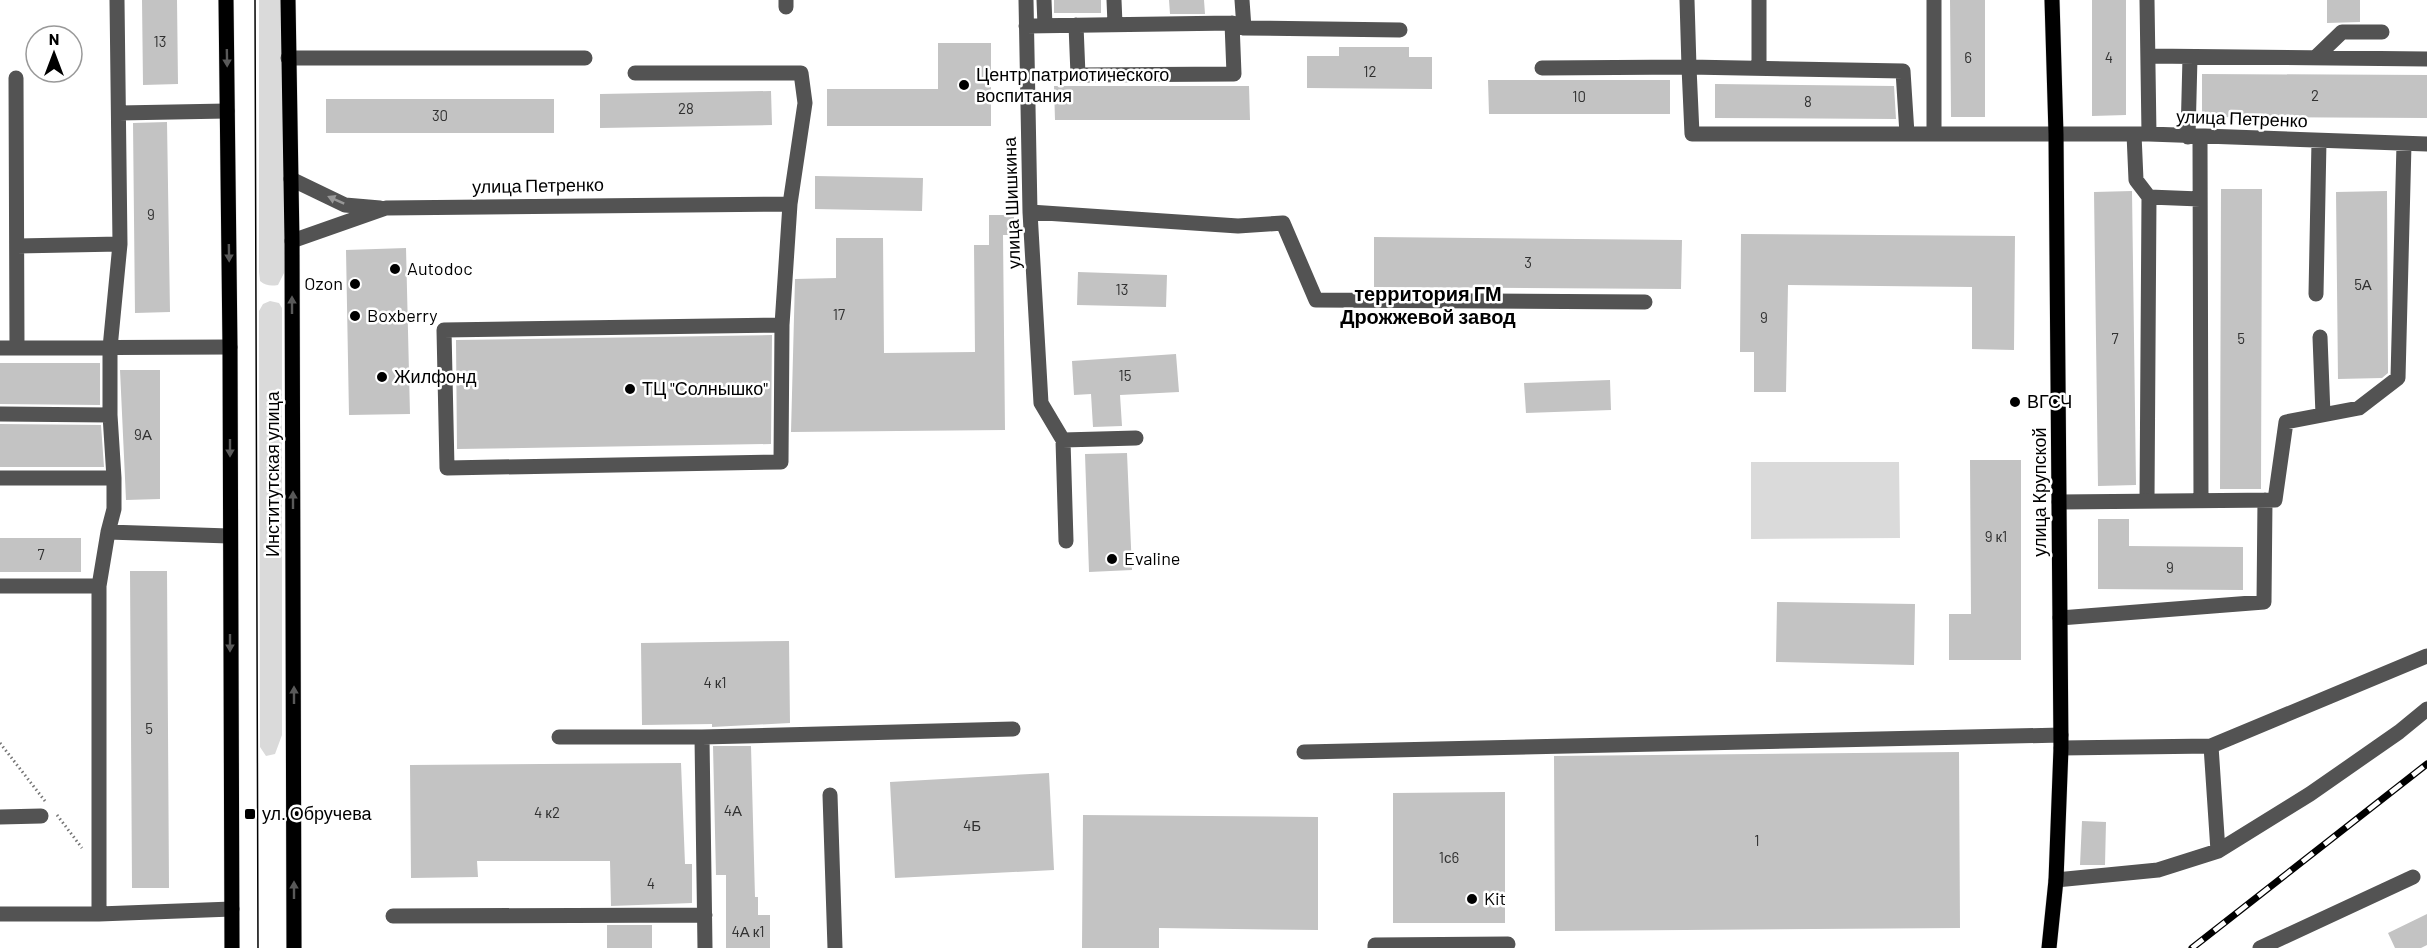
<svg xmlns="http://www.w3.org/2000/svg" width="2427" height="948" font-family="Barlow,sans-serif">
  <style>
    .green { fill: #dadada }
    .building { fill: #c3c3c3 }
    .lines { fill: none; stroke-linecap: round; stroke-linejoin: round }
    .major-casing { stroke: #dbdbdb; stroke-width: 16 }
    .path { stroke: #757575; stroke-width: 3; stroke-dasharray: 1.5 3; stroke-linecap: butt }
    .minor { stroke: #535353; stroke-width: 15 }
    .major { stroke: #000; stroke-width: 15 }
    .tram { stroke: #000; stroke-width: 1.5 }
    .rail-casing { stroke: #000; stroke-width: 7 }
    .rail { stroke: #fff; stroke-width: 4.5; stroke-dasharray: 14; stroke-linecap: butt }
    .oneway { fill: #595959 }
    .oneway2 { fill: #989898 }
    .poi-dot { fill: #000; stroke: #fff; stroke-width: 2 }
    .labels { text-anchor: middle; stroke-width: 5; stroke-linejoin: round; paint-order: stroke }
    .number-label { font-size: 15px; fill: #313131 }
    .poi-label { font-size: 18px; fill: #000; stroke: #fff; text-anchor: start }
    .street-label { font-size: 18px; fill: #000; stroke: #fff }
    .neighbourhood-label { font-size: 20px; font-weight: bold; fill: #000; stroke: #fff }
  </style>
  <rect width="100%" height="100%" fill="#fff"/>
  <!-- green -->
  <path class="green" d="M259 0H285V271L278 285C271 286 266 286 260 281L259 272Z
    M270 301 279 303 282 308V735L275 754 266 756 260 747 259 311 263 304Z
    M1751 462H1899L1900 538 1751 539Z"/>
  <!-- building -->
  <path class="building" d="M142 0H177L178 84 143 85Z
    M1054 0H1101V13H1054Z
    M1169 0H1204L1205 14H1170Z
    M1950 0H1985V117H1951Z
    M2092 0H2126V115L2092 116Z
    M2327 0H2360V22L2327 23Z
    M938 43H991V126H827V89H938Z
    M1339 47H1409V57H1432V89L1307 88V56H1339Z
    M2202 74 2427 75V118L2202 117Z
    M1488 80H1670V114H1489Z
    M1715 84 1894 86 1896 119 1715 118Z
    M1054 86H1249L1250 120H1055Z
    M771 91 772 125 600 128V94Z
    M326 99H554V133H326Z
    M167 122 170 312 135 313 133 123Z
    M815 176 923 178 922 211 815 209Z
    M2221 189H2262L2261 489H2220Z
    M2132 191 2136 485 2098 486 2094 192Z
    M2387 191 2388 373 2382 378 2338 379 2336 192Z
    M989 215H1014V235H1003L1005 430 791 432 795 279 836 278V238H883L884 353 975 352 974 245H989Z
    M1741 234 2015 236 2014 350 1972 349V287L1788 285 1786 392H1754V352H1740Z
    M1374 237 1682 240 1681 289 1374 287Z
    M406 248 410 414 349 415 346 250Z
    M1078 272 1167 275 1166 307 1077 305Z
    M772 335 771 444 457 449 456 340Z
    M1176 354 1179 392 1120 395 1122 426 1093 427 1091 394 1074 395 1072 361Z
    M0 363H100V405L0 404Z
    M120 370H160V499L126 500Z
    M1610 380 1611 410 1526 413 1524 383Z
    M0 424 101 425 104 467H0Z
    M1127 453 1132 570 1089 572 1085 454Z
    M1970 460H2021V660H1949V614H1971Z
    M2098 519H2129V546L2243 547V590L2098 589Z
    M0 538H81V572H0Z
    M130 571H167L169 888H132Z
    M1777 602 1915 604 1914 665 1776 662Z
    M789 641 790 723 712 727V724L642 725 641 643Z
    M713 746H751L755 897H758V915H770V948H726V875H716Z
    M1959 752 1960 928 1555 931 1554 756Z
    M681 763 685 864H692V903L611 906 610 861H477L478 877 411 878 410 765Z
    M1049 773 1054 870 895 878 890 782Z
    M1505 792V923H1393V793Z
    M1083 815 1318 817V930L1159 928V948H1082Z
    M2082 821 2106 822 2105 865H2080Z
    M2427 914V945L2421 948H2395L2388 933Z
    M607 925H652V948H607Z"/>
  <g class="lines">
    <defs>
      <path id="major" d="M226 0 230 347 232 948
        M288 0 292 241 294 948
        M2049 948 2056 880 2061 748 2056 134 2052 0"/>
    </defs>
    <!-- major casing -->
    <use href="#major" class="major-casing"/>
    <!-- path -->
    <path class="path" d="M0 743 45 801
      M57 815 82 848"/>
    <!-- minor -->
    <path class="minor" d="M786 0V7
      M1026 0 1030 212 1041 403 1063 440
      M1044 0 1045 26
      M1114 0 1115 24
      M1242 0 1244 28 1400 30
      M1687 0 1689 67 1903 71 1907 134
      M1759 0V68
      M1934 0V134
      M2147 0 2149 134
      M1076 25 1078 75 1234 74 1232 23
      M1026 26 1232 23 1244 28
      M2149 56 2427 59
      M288 58H585
      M2315 58 2342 32H2382
      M1542 68 1689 67 1692 134H2149L2427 144
      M635 73H801L805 103 790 204 782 325 781 462 447 468 444 330 782 325
      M16 78 17 348
      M119 113 227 111
      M2134 134 2136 180 2149 197 2147 501
      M2188 137 2190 57
      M2200 138 2201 501
      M291 179 345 205 380 208
      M2149 197 2200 199
      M1030 212 1238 226 1283 223 1316 300 1645 302
      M292 241 386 208 790 204
      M17 246 120 244
      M2316 294 2319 141
      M2320 337 2323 415
      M0 348 230 347
      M0 414 110 415V348L120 244 117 0
      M0 478H114L110 415
      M2059 502 2275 500 2286 422 2359 408 2398 378 2404 144
      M108 532 114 509V478
      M1066 541 1063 440 1136 438
      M0 586H99V914
      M99 586 108 532 229 536
      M2060 618 2264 602 2265 500
      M559 737H702L705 948
      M702 737 1013 729
      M2211 746 2218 851
      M2061 748 2211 746 2427 656
      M1304 752 2061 735
      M830 795 835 948
      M0 817 41 816
      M2056 880 2158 870 2218 851 2310 794 2399 732 2427 709
      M0 914H99L232 909
      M393 916 705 915
      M1375 948V945L1508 944
      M2260 948 2413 877"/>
    <!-- major -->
    <use href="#major" class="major"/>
    <!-- tram -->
    <path class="tram" d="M255 0 258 948"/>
    <defs>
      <path id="rail" d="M2192 948 2427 764"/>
    </defs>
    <!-- rail casing -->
    <use href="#rail" class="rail-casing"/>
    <!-- rail -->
    <use href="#rail" class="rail"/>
  </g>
  <!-- one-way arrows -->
  <defs><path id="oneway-solid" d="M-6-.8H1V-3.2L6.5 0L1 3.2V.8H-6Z" transform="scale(1.5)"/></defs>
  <g class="oneway">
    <use href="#oneway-solid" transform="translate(227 58) rotate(89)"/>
    <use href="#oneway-solid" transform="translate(229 253) rotate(89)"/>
    <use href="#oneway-solid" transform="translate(292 305) rotate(-90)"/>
    <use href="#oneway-solid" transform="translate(230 448) rotate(90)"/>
    <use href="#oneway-solid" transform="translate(293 500) rotate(-90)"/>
    <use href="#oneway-solid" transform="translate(230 643) rotate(90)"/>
    <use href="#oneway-solid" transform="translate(294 695) rotate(-90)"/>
    <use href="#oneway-solid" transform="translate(294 890) rotate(-90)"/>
  </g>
  <use class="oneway2" href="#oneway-solid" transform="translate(336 200) rotate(-156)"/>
  <!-- markers -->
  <g class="poi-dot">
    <circle cx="964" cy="85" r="6"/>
    <circle cx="395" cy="269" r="6"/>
    <circle cx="355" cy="284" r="6"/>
    <circle cx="355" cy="316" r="6"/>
    <circle cx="382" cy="377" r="6"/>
    <circle cx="630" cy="389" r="6"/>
    <circle cx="2015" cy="402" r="6"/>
    <circle cx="1112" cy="559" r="6"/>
    <rect x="244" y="808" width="12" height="12" rx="3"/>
    <circle cx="1472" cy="899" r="6"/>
  </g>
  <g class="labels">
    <!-- number labels -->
    <g class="number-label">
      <text x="160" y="47">13</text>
      <text x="1968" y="63">6</text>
      <text x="2109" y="63">4</text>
      <text x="1370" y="77">12</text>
      <text x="2315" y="101">2</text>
      <text x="1579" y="102">10</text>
      <text x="1808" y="107">8</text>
      <text x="686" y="114">28</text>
      <text x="440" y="121">30</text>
      <text x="151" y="220">9</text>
      <text x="1528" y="268">3</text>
      <text x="2363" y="290">5А</text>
      <text x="1122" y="295">13</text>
      <text x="839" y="320">17</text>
      <text x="1764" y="323">9</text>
      <text x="2115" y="344">7</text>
      <text x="2241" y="344">5</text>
      <text x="1125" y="381">15</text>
      <text x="143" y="440">9А</text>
      <text x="1996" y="542">9 к1</text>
      <text x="41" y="560">7</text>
      <text x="2170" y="573">9</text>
      <text x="715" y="688">4 к1</text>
      <text x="149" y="734">5</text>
      <text x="733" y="816">4А</text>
      <text x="547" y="818">4 к2</text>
      <text x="972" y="831">4Б</text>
      <text x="1757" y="846">1</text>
      <text x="1449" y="863">1с6</text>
      <text x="651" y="889">4</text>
      <text x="748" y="937">4А к1</text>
    </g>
    <!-- poi labels -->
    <g class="poi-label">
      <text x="976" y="81">Центр патриотического<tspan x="976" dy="21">воспитания</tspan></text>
      <text x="407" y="275">Autodoc</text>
      <text x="343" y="290" text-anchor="end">Ozon</text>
      <text x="367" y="322">Boxberry</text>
      <text x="394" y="383">Жилфонд</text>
      <text x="642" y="395">ТЦ "Солнышко"</text>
      <text x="2027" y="408">ВГСЧ</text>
      <text x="1124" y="565">Evaline</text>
      <text x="262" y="820">ул. Обручева</text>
      <text x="1484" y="905">Kit</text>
    </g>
    <!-- street labels -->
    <g class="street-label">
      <text transform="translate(2242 119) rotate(2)" y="6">улица Петренко</text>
      <text transform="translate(538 186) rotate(-1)" y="6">улица Петренко</text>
      <text transform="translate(1012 203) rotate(-92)" y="6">улица Шишкина</text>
      <text transform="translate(273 474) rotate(-90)" y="6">Институтская улица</text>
      <text transform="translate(2040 492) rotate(-90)" y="6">улица Крупской</text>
    </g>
    <!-- neighbourhood labels -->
    <g class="neighbourhood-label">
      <text x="1428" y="301">территория ГМ<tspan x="1428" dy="23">Дрожжевой завод</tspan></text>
    </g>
  </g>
  <!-- north arrow -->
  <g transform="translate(54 54)"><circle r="28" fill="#ffffff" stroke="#999999" stroke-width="1.5"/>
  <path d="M0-4.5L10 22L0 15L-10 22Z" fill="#000000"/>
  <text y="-9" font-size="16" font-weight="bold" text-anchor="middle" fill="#000000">N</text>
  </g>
</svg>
